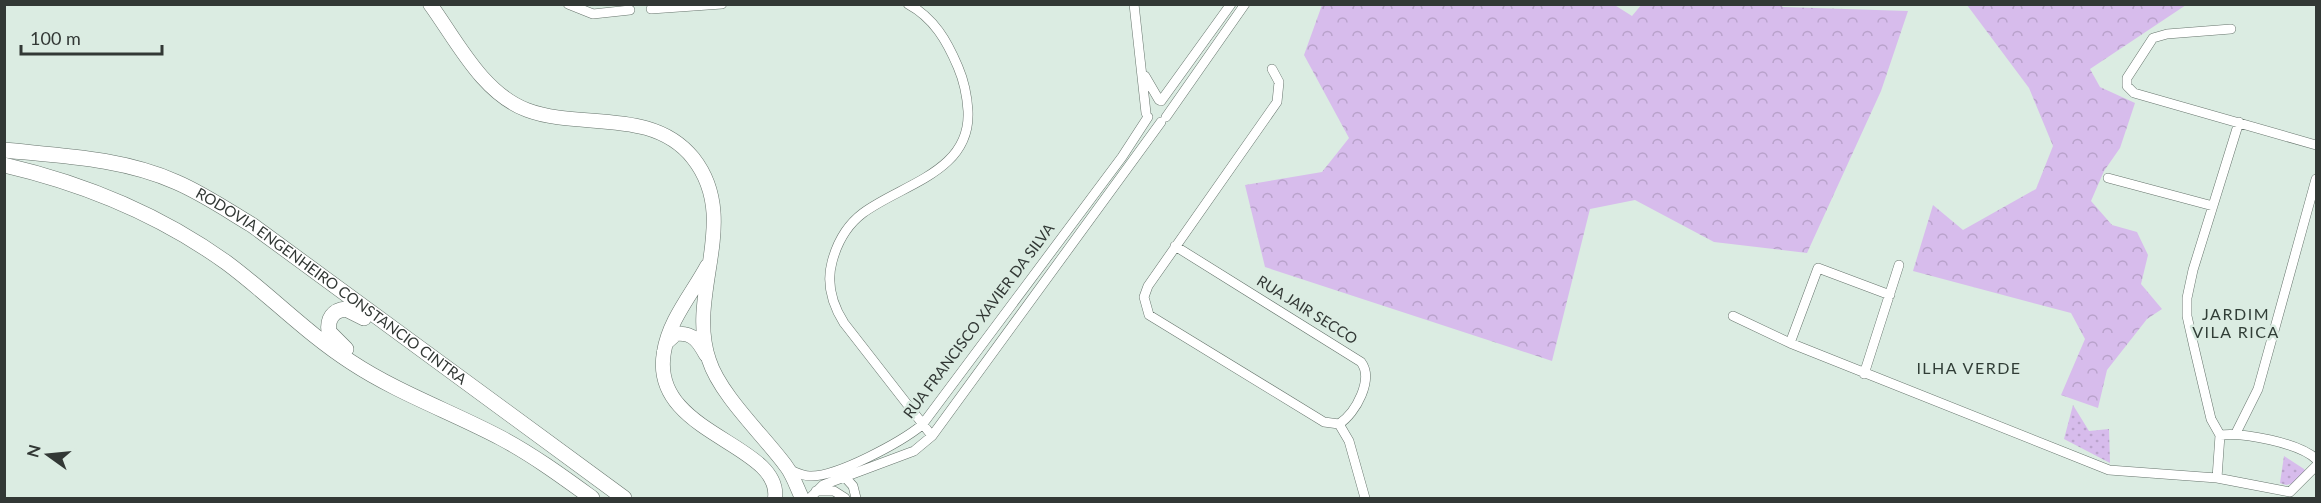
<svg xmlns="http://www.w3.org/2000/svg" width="2321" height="503" font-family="Lato,sans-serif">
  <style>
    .grass { fill: url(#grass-dots) }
    .forest { fill: url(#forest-crowns) }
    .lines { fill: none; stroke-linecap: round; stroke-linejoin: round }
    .street-casing { stroke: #66746c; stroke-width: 10 }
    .secondary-casing { stroke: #66746c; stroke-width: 15 }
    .primary-casing { stroke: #66746c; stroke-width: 16 }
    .street { stroke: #fff; stroke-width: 9 }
    .secondary { stroke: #fff; stroke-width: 14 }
    .primary { stroke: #fff; stroke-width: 15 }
    .labels { text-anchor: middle; stroke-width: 5; stroke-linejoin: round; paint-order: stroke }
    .street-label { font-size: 15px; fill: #323835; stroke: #dbece2 }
    .neighbourhood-label { font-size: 16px; letter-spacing: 1.5px; fill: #313e37; stroke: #dbece2 }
  </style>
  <defs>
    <pattern id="grass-dots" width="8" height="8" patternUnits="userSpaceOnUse" patternTransform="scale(1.5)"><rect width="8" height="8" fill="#d7bcec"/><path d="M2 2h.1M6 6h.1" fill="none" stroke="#b9a2cb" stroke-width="1.8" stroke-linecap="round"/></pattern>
    <pattern id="forest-crowns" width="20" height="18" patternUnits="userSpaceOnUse" patternTransform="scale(1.5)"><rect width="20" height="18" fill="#d7bcec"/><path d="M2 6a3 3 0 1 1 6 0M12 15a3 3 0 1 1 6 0" fill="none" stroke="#b9a2cb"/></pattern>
  </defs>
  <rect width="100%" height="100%" fill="#dbece2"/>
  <!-- grass -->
  <path class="grass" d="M2073 405 2089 431 2109 429 2110 463 2064 439Z
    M2284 456 2304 469 2306 472 2300 482 2286 485 2280 483Z"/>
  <!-- forest -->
  <path class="forest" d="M1613 4 1632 16 1642 4H1779L1783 7 1908 11 1881 91 1807 253 1714 242 1635 200 1590 209 1552 361 1265 267 1245 185 1322 172 1349 138 1304 55 1322 5Z
    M1967 5H2186L2090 69 2100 87 2135 103 2120 148 2104 171 2091 201 2112 225 2137 232 2148 255 2141 284 2162 309 2147 319 2107 370 2098 408 2061 395 2085 339 2071 313 1913 271 1933 205 1963 230 2036 189 2053 146 2029 88Z"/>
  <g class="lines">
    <defs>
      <path id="street" d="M568 4 593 14 630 10
        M908 4C934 18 947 41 958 67 964 81 967 95 968 111 971 172 902 184 863 213 847 225 837 243 832 262 826 284 832 304 844 323L932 436
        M1134 4 1146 113
        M651 9 722 4
        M2231 29 2167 34 2153 38 2127 78V86L2134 93 2316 145
        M1272 69 1279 82 1277 102 1148 286 1144 297 1149 315 1324 422 1339 424
        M1145 76 1159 100
        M1161 101 1231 4
        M1166 117 1245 4
        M2108 178 2213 206
        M1175 246 1361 362C1374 379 1356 413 1339 424
        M1733 316 1790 343 2109 470 2217 478 2290 492
        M1790 343 1818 268 1890 295
        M1864 374 1899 265
        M1339 424 1349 441 1365 498
        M2236 433 2258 389 2316 179
        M2220 435C2243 432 2299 443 2316 459
        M788 469C795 472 803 476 810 476 837 477 901 442 922 425L1122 157 1148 117
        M842 474 853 486 856 498
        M2217 478 2220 435 2211 419 2194 347 2187 316V298L2193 270 2239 122
        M816 491H834L845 498
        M2290 492 2316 466
        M810 498 823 485 914 451 932 436 1161 122"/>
      <path id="secondary" d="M430 4C457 41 482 93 527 110 580 130 652 107 693 158 742 220 686 293 709 360 720 395 764 436 786 466 793 475 797 488 802 498
        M707 266C692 294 669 320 664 352 649 434 782 443 775 498
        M666 343 676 334C693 332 699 342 706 355"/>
      <g id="primary">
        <path id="s1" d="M4 150C62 156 122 158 176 182 202 193 227 210 252 225L624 498"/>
        <path d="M4 165C86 184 159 214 227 263 270 295 306 333 351 362 398 393 452 412 501 438 533 455 563 477 592 498"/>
        <path d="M346 349 329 332C327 319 333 310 346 309L364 318"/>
      </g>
    </defs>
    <!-- street casing -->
    <use href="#street" class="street-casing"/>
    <!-- secondary casing -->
    <use href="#secondary" class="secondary-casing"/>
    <!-- primary casing -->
    <use href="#primary" class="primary-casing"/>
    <!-- street -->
    <use href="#street" class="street"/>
    <!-- secondary -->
    <use href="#secondary" class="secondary"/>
    <!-- primary -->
    <use href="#primary" class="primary"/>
  </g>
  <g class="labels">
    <!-- street labels -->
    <g class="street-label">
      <text dy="5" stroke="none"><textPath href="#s1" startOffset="363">RODOVIA ENGENHEIRO CONSTANCIO CINTRA</textPath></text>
      <text transform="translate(1307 310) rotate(32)" y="5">RUA JAIR SECCO</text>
      <text transform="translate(979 321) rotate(-53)" y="5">RUA FRANCISCO XAVIER DA SILVA</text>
    </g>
    <!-- neighbourhood labels -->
    <g class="neighbourhood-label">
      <text x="2236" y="320">JARDIM<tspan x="2236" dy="18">VILA RICA</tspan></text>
      <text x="1969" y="374">ILHA VERDE</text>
    </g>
  </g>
  <!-- border -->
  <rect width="2321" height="503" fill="none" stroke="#323835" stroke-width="12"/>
  <!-- north arrow -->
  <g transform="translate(48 455) rotate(285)" stroke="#dbece2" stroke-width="4.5" paint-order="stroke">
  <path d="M0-4.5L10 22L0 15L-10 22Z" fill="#323835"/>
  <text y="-9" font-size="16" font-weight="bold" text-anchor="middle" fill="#323835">N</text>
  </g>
  <!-- scale -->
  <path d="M21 45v9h141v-9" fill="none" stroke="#323835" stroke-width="3"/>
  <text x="30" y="45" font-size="18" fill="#323835" stroke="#dbece2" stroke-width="4.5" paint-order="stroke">100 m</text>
</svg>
